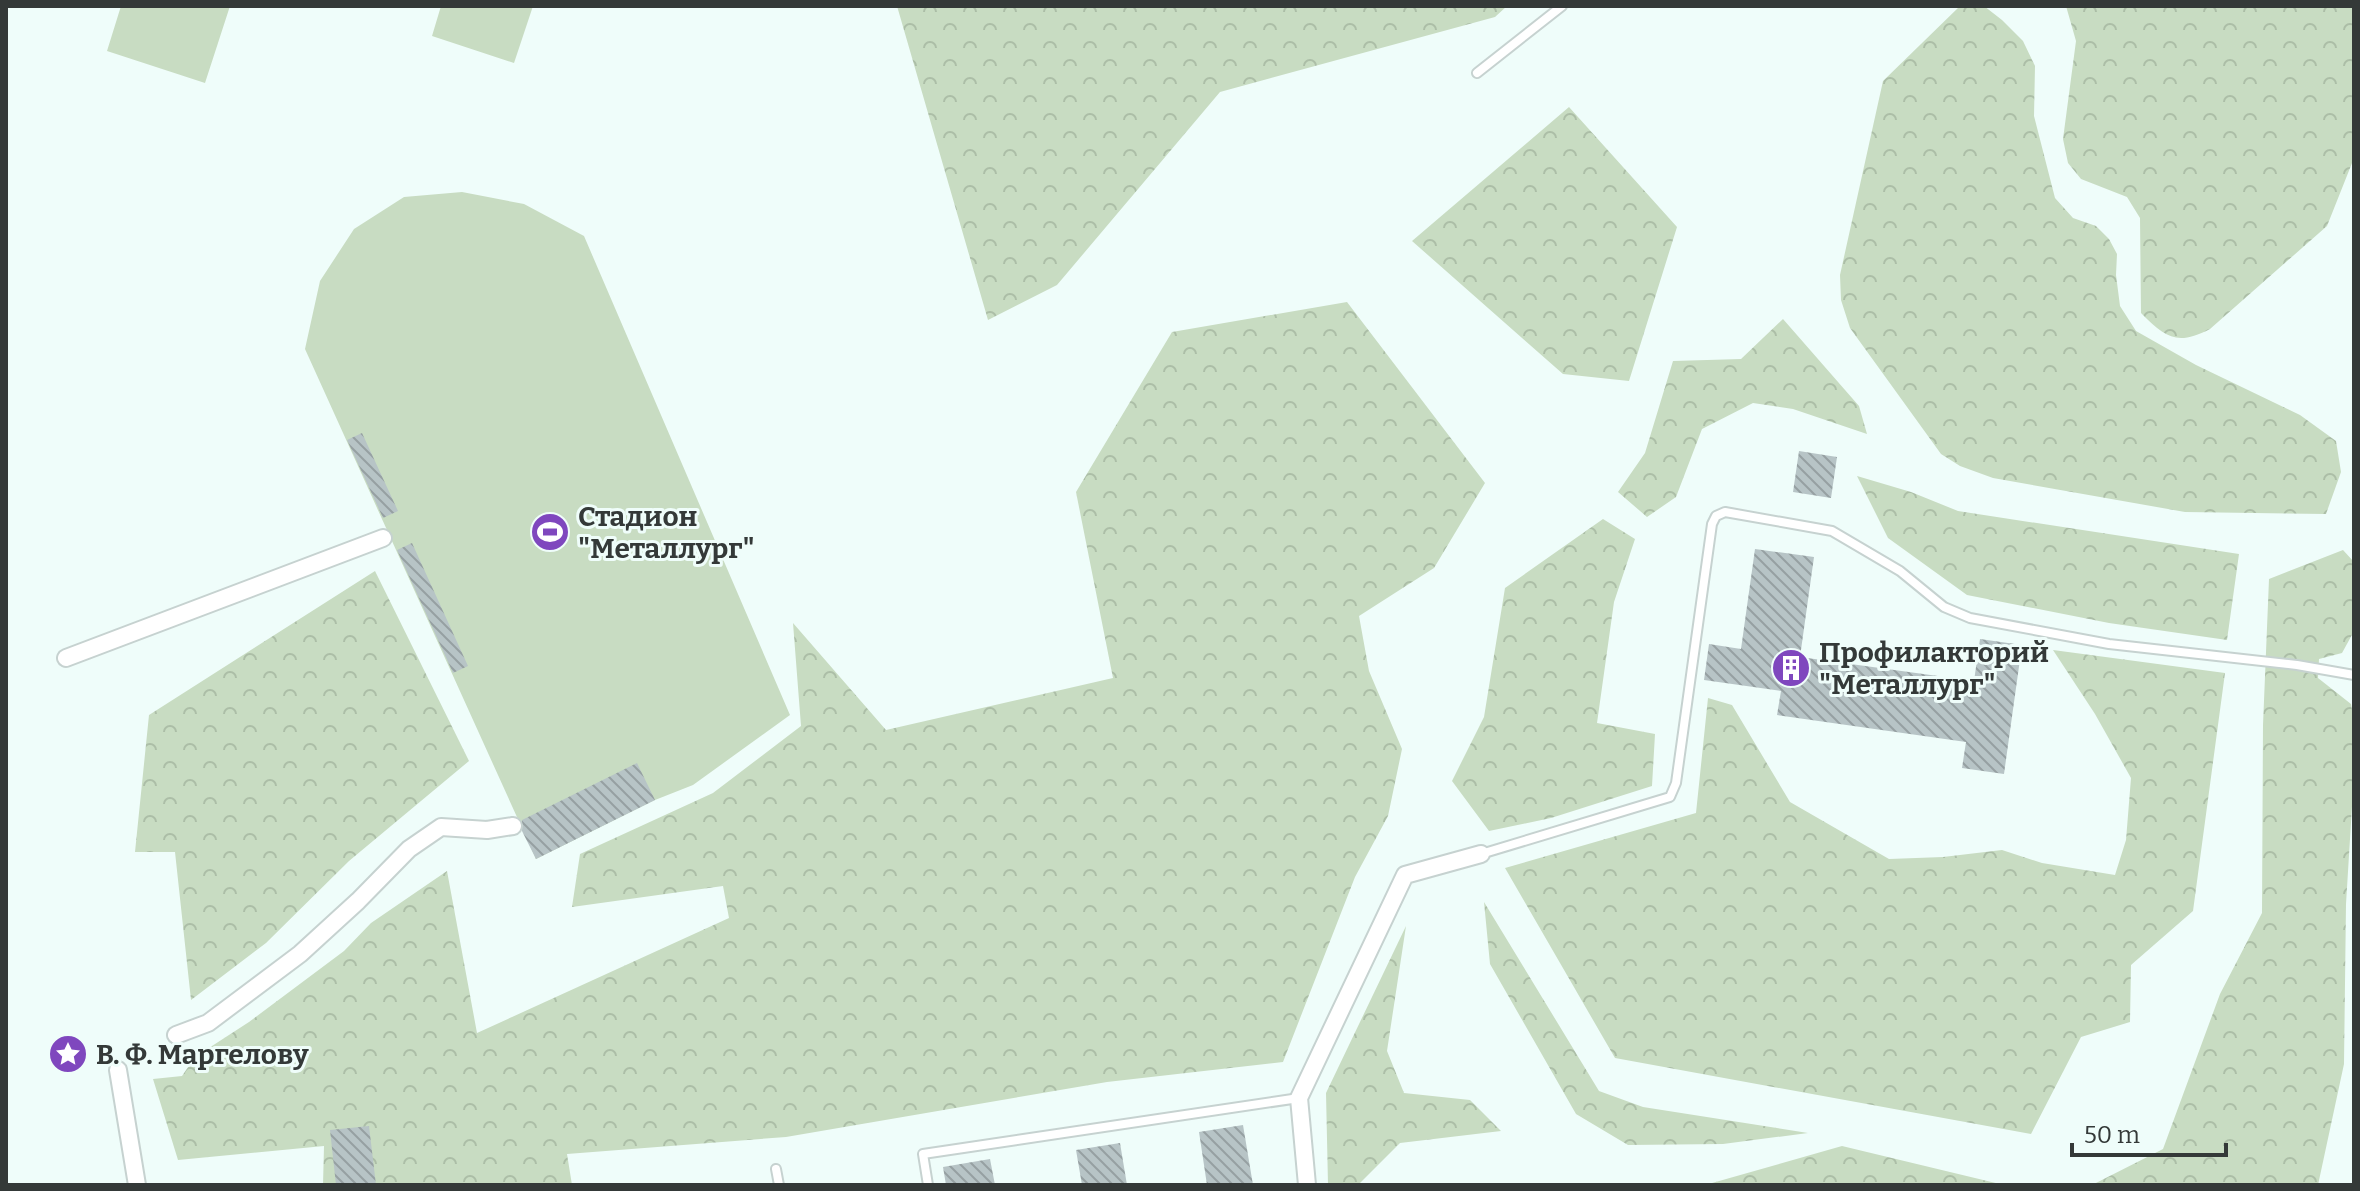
<svg xmlns="http://www.w3.org/2000/svg" width="2360" height="1191" font-family="Bitter,serif">
  <style>
    .forest { fill: url(#forest-crowns) }
    .pitch { fill: #c8dcc2 }
    .building { fill: url(#building-back-hatch) }
    .lines { fill: none; stroke-linecap: round; stroke-linejoin: round }
    .lane-casing { stroke: #c6d2d0; stroke-width: 12 }
    .street-casing { stroke: #c6d2d0; stroke-width: 20 }
    .lane { stroke: #fff; stroke-width: 8 }
    .street { stroke: #fff; stroke-width: 16 }
    .labels { text-anchor: middle; stroke-width: 6; stroke-linejoin: round; paint-order: stroke }
    .poi-label { font-size: 28px; font-weight: bold; fill: #343938; stroke: #effdfa; text-anchor: start }
  </style>
  <defs>
    <pattern id="forest-crowns" width="20" height="18" patternUnits="userSpaceOnUse" patternTransform="scale(2)"><rect width="20" height="18" fill="#c8dcc2"/><path d="M2 6a3 3 0 1 1 6 0M12 15a3 3 0 1 1 6 0" fill="none" stroke="#acbea7"/></pattern>
    <pattern id="building-back-hatch" width="6" height="6" patternUnits="userSpaceOnUse" patternTransform="scale(2)"><rect width="6" height="6" fill="#b7c4c6"/><path d="M-1 5l2 2M0 0l6 6M5-1l2 2" fill="none" stroke="#96a0a2"/></pattern>
  </defs>
  <rect width="100%" height="100%" fill="#effdfa"/>
  <!-- forest -->
  <path class="forest" d="M897 6H1507L1495 17 1220 92 1057 285 988 320Z
    M1984 6 2002 20 2023 41 2035 66 2034 116 2055 198 2073 218 2096 226 2109 239 2117 254 2116 275 2120 306 2136 331 2196 365 2300 415 2336 441 2341 472 2326 514 2185 512 1993 478 1960 466 1941 454 1850 328 1841 300 1840 275 1883 81 1959 7Z
    M2066 6H2354V158L2327 226 2210 329C2177 346 2166 338 2141 313L2140 218 2127 197 2081 179 2068 163 2063 139 2076 41Z
    M1569 107 1677 227 1629 381 1563 374 1412 241Z
    M1347 302 1485 483 1434 568 1359 616 1369 671 1402 749 1388 816 1355 877 1283 1062 1107 1082 786 1137 567 1154 572 1185H323L324 1146 178 1160 153 1079 182 1076 195 1057 249 1022 344 951 371 923 447 871 477 1033 729 918 723 886 572 907 580 854 713 793 801 726 793 623 886 730 1113 678 1076 492 1172 332Z
    M1783 319 1859 406 1867 434 1793 409 1753 403 1702 429 1676 497 1647 517 1618 492 1645 453 1673 361 1741 359Z
    M1857 476 1911 492 1958 511 2239 554 2227 640 2109 623 1967 595 1888 538Z
    M1603 519 1635 539 1614 602 1597 723 1655 734 1652 786 1551 818 1489 831 1452 781 1484 717 1505 588Z
    M2343 550 2354 562 2353 633 2342 653 2319 659 2318 678 2351 704 2354 720V774L2346 904 2344 1064 2318 1185H2092L2163 1149 2220 994 2262 913 2263 725 2269 579Z
    M375 571 469 761 349 861 266 943 191 1000 175 852H135L149 715Z
    M2053 650 2225 673 2193 911 2131 965 2130 1022 2081 1037 2031 1134 1615 1058 1505 868 1696 813 1708 698 1732 705 1790 802 1889 859 1943 857 2002 850 2042 863 2115 875 2126 840 2131 778 2095 714Z
    M1484 902 1599 1091 1643 1107 1808 1133 1723 1144 1628 1145 1576 1114 1490 964Z
    M1406 926 1387 1051 1404 1093 1470 1100 1501 1131 1400 1143 1358 1185H1328L1326 1093Z
    M1842 1146 2004 1185H1705Z"/>
  <!-- pitch -->
  <path class="pitch" d="M121 6H230L205 83 107 51Z
    M441 6H533L514 63 432 36Z
    M462 192 524 204 584 236 790 715 693 785 655 800 536 859 305 349 320 281 354 229 404 197Z"/>
  <!-- building -->
  <path class="building" d="M362 433 398 511 383 518 347 440Z
    M1799 451 1837 457 1831 498 1793 492Z
    M412 543 468 666 453 673 397 550Z
    M1755 549 1814 557 1800 657 1974 681 1980 639 2022 645 2004 774 1962 768 1966 742 1777 715 1781 691 1704 680 1709 644 1741 649Z
    M637 763 655 800 536 859 522 831V820Z
    M1243 1125 1253 1185H1207L1199 1132Z
    M369 1126 376 1185H336L330 1130Z
    M1120 1143 1127 1185H1082L1076 1150Z
    M990 1159 995 1185H946L943 1167Z"/>
  <g class="lines">
    <defs>
      <path id="lane" d="M1477 73 1562 6
        M1481 854 1670 797 1676 783 1712 524 1716 516 1725 512 1832 531 1900 571 1944 607 1970 618 2109 644 2297 665 2354 675
        M776 1169 779 1185
        M928 1185 923 1154 1299 1098"/>
      <path id="street" d="M66 658 383 538
        M176 1035 208 1023 300 954 358 901 409 849 441 827 487 830 513 826
        M118 1070 137 1185
        M1307 1185 1299 1098 1405 875 1481 854"/>
    </defs>
    <!-- lane casing -->
    <use href="#lane" class="lane-casing"/>
    <!-- street casing -->
    <use href="#street" class="street-casing"/>
    <!-- lane -->
    <use href="#lane" class="lane"/>
    <!-- street -->
    <use href="#street" class="street"/>
  </g>
  <!-- icons -->
  <defs>
    <symbol id="stadium-disc" viewBox="-11 -11 22 22"><circle r="9.5" fill="#7f47be" stroke="#effdfa"/><path d="M0-5a6.5 5 0 1 0 0 10a6.5 5 0 1 0 0-10ZM-3.5-1.8h7v3.6h-7Z" fill="#fff"/></symbol>
    <symbol id="building-disc" viewBox="-11 -11 22 22"><circle r="9.5" fill="#7f47be" stroke="#effdfa"/><path d="M-4-6H4V6H1V3H-1V6H-4ZM-2.5-4.3h1.7v1.8h-1.7ZM.8-4.3h1.7v1.8H.8ZM-2.5-1h1.7V.8h-1.7ZM.8-1h1.7V.8H.8Z" fill="#fff"/></symbol>
    <symbol id="sight-disc" viewBox="-11 -11 22 22"><circle r="9.5" fill="#7f47be" stroke="#effdfa"/><path d="M0-6L1.8-2.2L6-1.7L2.9 1.2L3.7 5.4L0 3.3L-3.7 5.4L-2.9 1.2L-6-1.7L-1.8-2.2Z" fill="#fff"/></symbol>
  </defs>
  <g fill-rule="evenodd">
    <use href="#stadium-disc" x="528" y="510" width="44" height="44"/>
    <use href="#building-disc" x="1769" y="646" width="44" height="44"/>
    <use href="#sight-disc" x="46" y="1032" width="44" height="44"/>
  </g>
  <g class="labels">
    <!-- poi labels -->
    <g class="poi-label">
      <text x="578" y="526">Стадион<tspan x="578" dy="32">"Металлург"</tspan></text>
      <text x="1819" y="662">Профилакторий<tspan x="1819" dy="32">"Металлург"</tspan></text>
      <text x="96" y="1064">В. Ф. Маргелову</text>
    </g>
  </g>
  <!-- border -->
  <rect width="2360" height="1191" fill="none" stroke="#343938" stroke-width="16"/>
  <!-- scale -->
  <path d="M2072 1143v12h154v-12" fill="none" stroke="#343938" stroke-width="4"/>
  <text x="2084" y="1143" font-size="24" fill="#343938" stroke="#effdfa" stroke-width="6" paint-order="stroke">50 m</text>
</svg>
